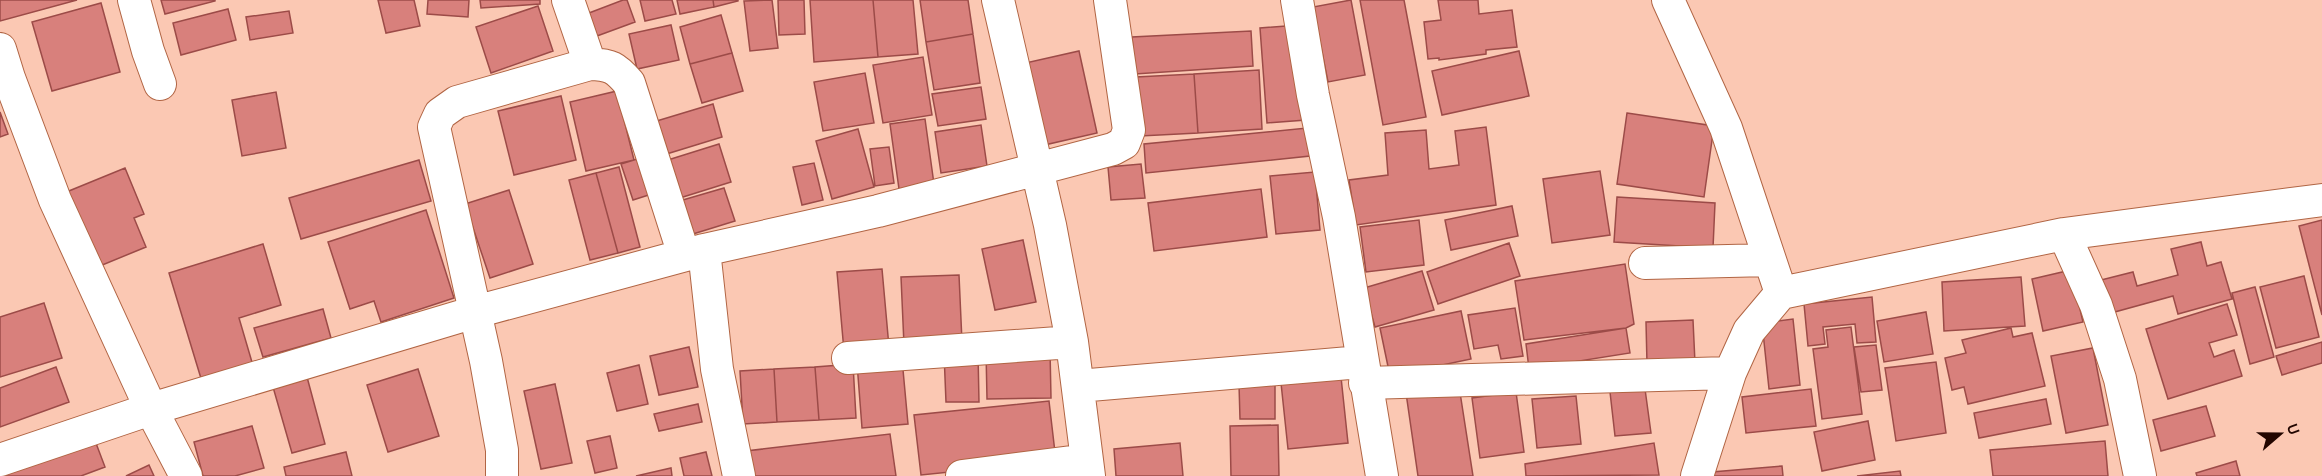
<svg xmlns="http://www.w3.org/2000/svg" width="2322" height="476" font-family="Karla,sans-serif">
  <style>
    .building { fill: #d8807c; stroke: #9c4b48; stroke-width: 1.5 }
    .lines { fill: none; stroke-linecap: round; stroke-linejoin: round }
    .minor-casing { stroke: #b16544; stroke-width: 34 }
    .minor { stroke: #fff; stroke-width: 32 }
  </style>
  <rect width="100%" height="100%" fill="#fbc8b3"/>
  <!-- building -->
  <path class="building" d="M0 0H77L0 21Z
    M161 0H215V1L165 14Z
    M378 0H414L420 26 386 33Z
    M428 0H469L468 17 427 14Z
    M480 0H540V4L481 8Z
    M623 0H627L635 22 597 36 589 13Z
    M640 0H672L676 14 645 21Z
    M677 0H713L714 7 680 14Z
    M713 0H738V1L714 7Z
    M772 0 778 48 750 51 744 1Z
    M778 0H804L805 34 779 35Z
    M810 0H873L878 57 814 62Z
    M873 0H913L918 54 878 57Z
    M920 0H968L973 34 926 42Z
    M1351 0 1365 75 1328 82 1313 7Z
    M1360 0H1404L1426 117 1383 125Z
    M1438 0H1478L1479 14 1512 10 1517 47 1486 50V54L1439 60V58L1428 59 1424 22 1441 20Z
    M101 3 120 72 52 91 32 22Z
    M538 6 553 51 491 73 476 27Z
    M228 9 236 40 181 55 173 23Z
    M289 11 293 33 250 40 246 17Z
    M721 15 732 53 690 64 680 27Z
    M671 25 679 60 637 69 629 34Z
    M1299 25 1306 120 1267 123 1260 28Z
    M1251 31 1253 66 1135 74 1132 37Z
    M973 34 980 83 934 90 926 42Z
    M1079 51 1097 133 1040 146 1021 64Z
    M1519 51 1529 96 1442 115 1432 71Z
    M732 53 743 91 702 103 690 64Z
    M923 57 932 115 883 123 873 65Z
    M1259 70 1262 129 1198 133 1194 74Z
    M865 73 874 123 823 131 814 82Z
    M1194 74 1198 133 1140 136 1136 77Z
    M981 87 986 119 938 126 932 94Z
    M617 91 634 160 586 171 570 102Z
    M276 92 286 148 242 156 232 100Z
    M561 96 576 160 514 175 498 111Z
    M713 104 722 137 660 156 650 123Z
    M0 112 8 134 0 137Z
    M1627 113 1714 126 1704 197 1617 184Z
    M925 119 934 184 899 189 890 124Z
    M981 125 987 166 941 173 935 132Z
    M1486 127 1496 205 1356 225 1349 180 1388 175 1385 133 1426 130 1429 169 1459 165 1455 131Z
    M1307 128 1310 156 1146 173 1144 144Z
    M858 129 874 187 832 199 816 141Z
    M719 144 731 182 667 202 655 164Z
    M889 147 894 183 875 186 870 149Z
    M647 156 658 192 633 200 621 164Z
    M419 160 431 201 301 239 289 198Z
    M814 163 823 200 802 205 793 167Z
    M1141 164 1145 198 1111 200 1108 167Z
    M619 167 640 247 618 253 596 173Z
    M125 168 144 214 134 218 146 247 95 268 64 193Z
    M1600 171 1610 235 1552 243 1543 179Z
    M1315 172 1320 230 1276 234 1270 176Z
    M596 173 618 253 590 260 569 180Z
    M724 188 735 221 680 238 669 204Z
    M1261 189 1267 237 1154 251 1148 203Z
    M509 190 533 264 490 278 465 204Z
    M1617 197 1715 203 1713 248 1614 242Z
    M1512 206 1518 236 1451 250 1445 220Z
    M426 210 454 298 381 322 374 301 350 309 328 242Z
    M1419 220 1424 265 1366 272 1360 227Z
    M2322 220V315L2299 226Z
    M1023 240 1036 302 995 310 982 249Z
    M2201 242 2207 266 2221 262 2232 299 2178 314 2173 296 2111 313 2101 280 2133 272 2137 286 2178 275 2171 249Z
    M1509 243 1520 276 1438 304 1427 272Z
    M263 244 281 305 239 318 254 369 203 385 169 273Z
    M1625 264 1634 324 1626 328 1524 340 1515 281Z
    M882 269 889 347 844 351 837 272Z
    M2071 270 2083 322 2043 331 2032 279Z
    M1422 271 1434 310 1375 327 1364 288Z
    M959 275 962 342 904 345 901 277Z
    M2304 276 2319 337 2276 348 2260 287Z
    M2021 277 2025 326 1944 331 1942 282Z
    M2255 287 2274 357 2250 364 2232 293Z
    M1872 297 1876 342 1857 343 1855 324 1823 327 1825 344 1808 346 1804 304Z
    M44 303 62 358 0 377V317Z
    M2227 304 2237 335 2209 343 2214 357 2234 350 2242 376 2168 399 2146 329Z
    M1515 308 1523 356 1501 359 1498 345 1474 349 1468 315Z
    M323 309 331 338 263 357 254 328Z
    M1461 311 1471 359 1390 376 1380 328Z
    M1926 312 1933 354 1884 362 1877 321Z
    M1793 319 1800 385 1769 389 1762 323Z
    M1693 320 1695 363 1647 364 1646 322Z
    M1851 327 1862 414 1822 419 1813 349 1828 347 1826 330Z
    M1626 328 1630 353 1529 369 1526 344Z
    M2011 328 2013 337 2032 333 2045 386 1968 404 1964 387 1952 390 1945 358 1966 353 1962 340Z
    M2322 342V363L2282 375 2276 356Z
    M1876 345 1882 390 1861 392 1854 347Z
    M689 347 698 387 659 395 650 356Z
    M2093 348 2108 425 2066 433 2051 356Z
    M1050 350 1051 398 987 399 986 351Z
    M944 353H978L979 402H946Z
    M902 359 908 424 862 428 857 363Z
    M1936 362 1946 433 1896 441 1885 368Z
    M853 364 856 418 819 420 815 367Z
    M639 365 648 404 617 411 607 373Z
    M56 367 69 402 0 427V388Z
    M815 367 819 420 777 422 774 369Z
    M418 369 439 436 388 452 367 385Z
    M774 369 777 422 743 424 740 371Z
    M307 377 325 444 292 453 273 387Z
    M1341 377 1348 443 1288 449 1281 383Z
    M1275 383V419H1240L1239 384Z
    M555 384 572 463 541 469 524 391Z
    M1459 386 1473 476H1418L1406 393Z
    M1645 389 1651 433 1615 436 1610 392Z
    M1811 389 1816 426 1746 433 1742 397Z
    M1516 392 1524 452 1480 458 1472 398Z
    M1576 396 1581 444 1537 448 1532 399Z
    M2046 399 2051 424 1979 438 1974 413Z
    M1049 401 1056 461 921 475 914 415Z
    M698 404 702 422 659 431 654 414Z
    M2206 406 2215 436 2161 451 2153 420Z
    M1868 421 1875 460 1822 471 1814 432Z
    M1278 425 1279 476H1231L1230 426Z
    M252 426 264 468 235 476H203L194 442Z
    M91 430 105 467 81 476H7L2 464Z
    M890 434 896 476H749L746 451Z
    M610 436 617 468 595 473 587 441Z
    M2105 441 2108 476H1993L1990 450Z
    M1180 443 1183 476H1116L1114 449Z
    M1654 443 1659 475 1526 476 1525 464Z
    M346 452 352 476H286L284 467Z
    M706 452 712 476H684L680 458Z
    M2236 461 2240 476H2197L2196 473Z
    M149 465 154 476H126Z
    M1782 466 1783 476H1700V473Z
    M671 468 672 476H636Z
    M1900 471 1901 476H1857Z"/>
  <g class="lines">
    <defs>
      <path id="minor" d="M134 0 148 51 160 84
        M568 0 590 64C611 65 615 67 629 83L684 255
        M998 0 1050 225 1072 342 1089 476
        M1297 0 1313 95 1339 217 1382 476
        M1668 0 1726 128 1781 293 2064 234 2322 200
        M0 49 9 78 55 200 151 409 186 476
        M2064 234 2096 305 2120 379 2140 476
        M704 250 717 369 739 476
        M1645 263 1770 260
        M848 358 1072 342
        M1365 383 1730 373
        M1078 386 1361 362
        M0 460 151 409 475 312 704 250 878 211 1113 149 1124 143 1129 130 1110 0
        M502 476V450L486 361 434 127 440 114 457 102 590 64
        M962 476 1087 460
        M1697 476 1730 373 1749 331 1781 293"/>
    </defs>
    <!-- minor casing -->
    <use href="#minor" class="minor-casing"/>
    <!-- minor -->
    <use href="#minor" class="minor"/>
  </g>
  <!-- north arrow -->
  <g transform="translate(2280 434) rotate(70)" stroke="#fbc8b3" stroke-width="4.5" paint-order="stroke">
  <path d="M0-4.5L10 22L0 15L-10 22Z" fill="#220600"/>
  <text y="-9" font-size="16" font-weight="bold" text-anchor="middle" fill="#220600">U</text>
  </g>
</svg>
